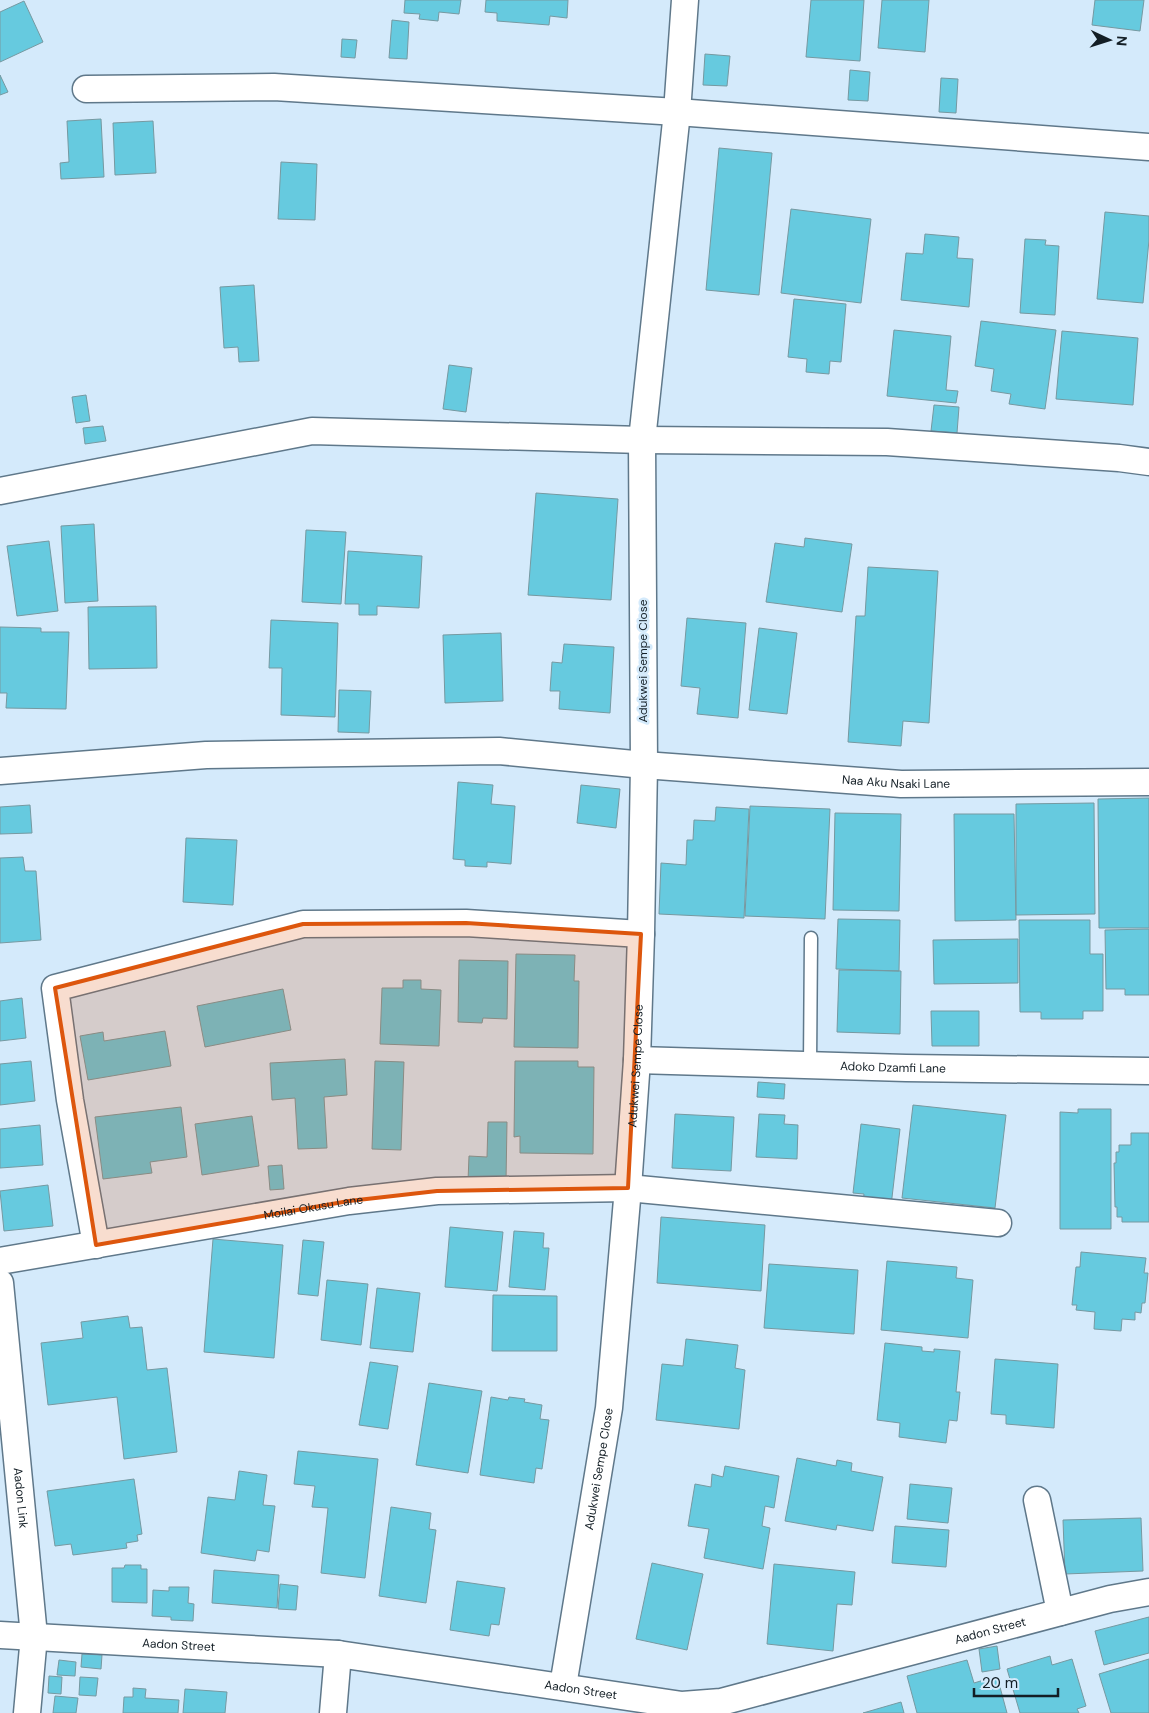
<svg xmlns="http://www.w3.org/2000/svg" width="1149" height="1713" font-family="'DM Sans',sans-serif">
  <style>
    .building { fill: #66cadf; stroke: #7699a1 }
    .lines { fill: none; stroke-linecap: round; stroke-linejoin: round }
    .service-casing { stroke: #5f788a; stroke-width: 15 }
    .minor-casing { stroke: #5f788a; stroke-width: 29 }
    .service { stroke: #fff; stroke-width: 12 }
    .minor { stroke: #fff; stroke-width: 26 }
    .marked { fill: #dd560d; fill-opacity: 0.2; stroke: #dd560d; stroke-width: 4; stroke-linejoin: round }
    .labels { text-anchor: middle; stroke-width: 5; stroke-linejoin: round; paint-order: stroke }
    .street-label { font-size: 12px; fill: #131e25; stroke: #d4eafb }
  </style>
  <rect width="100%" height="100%" fill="#d4eafb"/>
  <!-- building -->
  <path class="building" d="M405 0H461L459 14 439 12 438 21 419 19 420 14 404 13Z
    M486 0H568L567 18 550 16 549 25 497 21V13L485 12Z
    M811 0H864L860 61 806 57Z
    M882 0H929L925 52 878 48Z
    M1095 0H1144L1140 31 1092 25Z
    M24 1 43 42 0 62V12Z
    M392 20 409 22 407 59 389 58Z
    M342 39 357 40 355 58 341 57Z
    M705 54 730 56 727 86 703 85Z
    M850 70 870 72 868 101 848 100Z
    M0 75 8 92 0 95Z
    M941 78 958 79 956 113 939 112Z
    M101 119 104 177 61 179 60 163 69 162 67 121Z
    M153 121 156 173 115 175 113 123Z
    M719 148 772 153 759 295 706 290Z
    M281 162 317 164 315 220 278 219Z
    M791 209 871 219 861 303 781 293Z
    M1105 212 1149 216V240L1143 303 1097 299Z
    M925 234 959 237 957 258 973 259 969 307 901 300 906 253 923 254Z
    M1025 239 1046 240 1045 245 1059 246 1055 315 1020 313Z
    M254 285 259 361 239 362 238 347 224 348 220 287Z
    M794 299 846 304 841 362 830 361 829 374 806 372 807 359 788 357Z
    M981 321 1056 330 1045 409 1009 404 1011 394 991 391 994 369 975 366Z
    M894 330 951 336 946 390 958 391 956 403 887 396Z
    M1062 331 1138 338 1133 405 1056 399Z
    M449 365 472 368 466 412 443 409Z
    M86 395 90 421 76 423 72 397Z
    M934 405 959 407 957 433 931 431Z
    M103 426 106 441 85 444 83 428Z
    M536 493 618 499 611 600 528 595Z
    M94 524 98 601 65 603 61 526Z
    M306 530 346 532 341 604 302 602Z
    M805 538 852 544 842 612 766 602 775 543 804 547Z
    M49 541 58 611 17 616 7 546Z
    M348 551 422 556 419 608 377 606V615H359V604H345Z
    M868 567 938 571 929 723 903 721 901 746 848 742 856 616H865Z
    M156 606 157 668 89 669 88 607Z
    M687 618 746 623 738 718 697 714 700 688 681 686Z
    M271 620 338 623 335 717 281 715 282 668H269Z
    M0 627 41 628V632H69L66 709 6 708 7 693H0Z
    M759 628 797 633 787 714 749 710Z
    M501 633 503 701 445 703 443 635Z
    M564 644 614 647 610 713 559 709 560 691H550L552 662 562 663Z
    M339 690 371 691 369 733 338 732Z
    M458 782 493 785 491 804 515 806 511 864 487 862V867L465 866V860L453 859Z
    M581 785 620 789 616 828 577 823Z
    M1149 798V928H1099L1098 799Z
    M1094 803 1095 914 1016 915V804Z
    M30 805 32 833 0 834V807Z
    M750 806 830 809 825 919 745 916Z
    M716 807 749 809 744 918 659 914 661 863 686 865 687 840H693L694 820 715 821Z
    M835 813 901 814 899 911 833 910Z
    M954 814H1014L1016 920 955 921Z
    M186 838 237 840 233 905 183 902Z
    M23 857 25 871H36L41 940 0 943V858Z
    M838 919 900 920 899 971 836 969Z
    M1019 920H1090V954H1103V1011H1083V1019H1041V1012H1020Z
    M1149 929V995H1125V989H1106L1105 930Z
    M1018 939V983L934 984 933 940Z
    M516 954 575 955 574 981H579L578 1048 514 1047Z
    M459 960 508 961 507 1019 483 1018 482 1023 458 1022Z
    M839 970 901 971 900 1034 837 1032Z
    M403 980H421V989L441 990 439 1046 380 1044 382 988H403Z
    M283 989 291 1030 205 1047 197 1006Z
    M22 998 26 1038 0 1041V1001Z
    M931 1011H979V1046H932Z
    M165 1031 171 1066 88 1080 80 1036 103 1032 104 1041Z
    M345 1059 347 1095 324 1097 327 1148 298 1149 295 1098 272 1100 270 1063Z
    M31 1061 35 1101 0 1105V1064Z
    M375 1061 404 1062 401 1150 372 1149Z
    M515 1061H578V1067H594L593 1154 520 1153V1136L514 1137Z
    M758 1082 785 1084 784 1099 757 1097Z
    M913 1105 1006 1115 995 1208 902 1198Z
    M181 1107 187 1157 150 1162 152 1173 103 1179 95 1117Z
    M1078 1109H1111V1229H1060V1112L1078 1113Z
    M675 1114 734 1117 731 1171 672 1168Z
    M759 1114 785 1115 784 1124 798 1125 797 1159 756 1157Z
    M252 1116 259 1166 202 1175 195 1124Z
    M488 1122H507L506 1181H468L469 1156 487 1157Z
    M861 1124 900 1129 891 1206 863 1203 864 1194 853 1193Z
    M40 1125 43 1165 0 1168V1129Z
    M1131 1133H1149V1222H1122V1217H1117V1207H1115L1114 1163H1116V1152H1119V1145H1131Z
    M282 1165 284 1189 270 1190 268 1166Z
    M48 1185 53 1226 4 1231 0 1191Z
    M661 1217 765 1225 761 1291 657 1283Z
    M450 1227 503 1232 497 1291 445 1287Z
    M514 1231 544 1233 543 1248H549L545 1290 509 1287Z
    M213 1239 283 1245 274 1358 204 1352Z
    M303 1240 324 1242 318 1296 298 1294Z
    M1081 1252 1146 1258 1144 1273H1148L1145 1303H1142L1141 1313 1135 1312V1320L1122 1319 1121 1331 1094 1329 1095 1312 1076 1310 1077 1305H1072L1076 1267H1080Z
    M887 1261 957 1267 956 1278 973 1280 968 1338 881 1330Z
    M769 1264 858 1270 854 1334 764 1328Z
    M327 1280 368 1284 361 1345 321 1340Z
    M377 1288 420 1293 413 1352 370 1348Z
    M493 1295 557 1296V1351H492Z
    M128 1316 130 1328 142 1327 147 1370 167 1368 177 1452 124 1459 117 1397 48 1405 41 1343 83 1338 81 1322Z
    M686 1339 738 1345 735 1368 745 1370 739 1429 656 1420 662 1364 683 1366Z
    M885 1343 922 1347V1351L934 1352V1349L960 1351 956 1392H960L957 1421 949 1420 946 1443 899 1437 900 1423 877 1420Z
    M995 1359 1058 1364 1054 1428 1006 1424V1415L991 1414Z
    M370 1362 398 1366 388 1429 359 1425Z
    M429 1383 482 1391 468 1473 416 1465Z
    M491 1397 508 1400 509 1397 525 1399 524 1402 542 1405 540 1419 549 1420 542 1469 536 1468 534 1483 480 1475Z
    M298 1451 378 1459 365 1578 321 1573 328 1508 312 1507 315 1486 294 1484Z
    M797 1458 836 1466 837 1460 852 1463 851 1471 883 1477 873 1531 837 1525 836 1530 785 1521Z
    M725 1466 779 1476 774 1508 765 1506 762 1526 770 1528 763 1569 704 1558 709 1529 688 1526 695 1484 711 1487 712 1474 723 1477Z
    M239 1471 267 1475 263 1505 275 1506 269 1552 257 1550 255 1561 201 1553 208 1497 235 1500Z
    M134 1479 142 1534 137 1535 138 1541 126 1543 127 1548 73 1555 71 1544 55 1546 47 1491Z
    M910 1484 952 1488 948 1523 907 1519Z
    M391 1507 431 1513 429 1529 436 1530 426 1603 379 1596Z
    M1141 1518 1143 1571 1065 1574 1063 1520Z
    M895 1526 949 1530 946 1567 892 1563Z
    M652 1563 703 1574 687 1650 636 1639Z
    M774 1564 855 1572 852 1605 837 1604 833 1651 767 1644Z
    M125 1565H141V1569H147V1603L112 1602V1568H124Z
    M214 1570 279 1575 277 1608 212 1603Z
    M457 1581 505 1588 499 1625 491 1624 489 1636 450 1630Z
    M280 1584 298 1586 296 1610 278 1609Z
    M169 1587H189L188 1603 194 1604 193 1621 171 1620V1617L152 1616 153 1590 169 1591Z
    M1149 1617V1653L1104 1665 1095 1631Z
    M997 1646 1000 1669 982 1672 979 1649Z
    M82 1654 102 1655 101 1669 81 1667Z
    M1050 1656 1052 1665 1072 1659 1086 1706 1077 1709 1079 1713H1020L1007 1669Z
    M1149 1659V1713H1111L1099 1674Z
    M59 1660 76 1662 75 1676 57 1675Z
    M967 1660 974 1683 997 1676 1007 1713H917L907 1676Z
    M49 1676 62 1677 61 1694 48 1693Z
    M80 1677 98 1678 96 1696 79 1695Z
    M133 1688 146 1689 145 1698 179 1700 178 1713H123L124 1697H133Z
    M185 1689 227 1692 225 1713H183Z
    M55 1696 78 1698 76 1713H53Z
    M901 1702 904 1713H863Z"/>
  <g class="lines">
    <defs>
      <path id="service" d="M810 1065 811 938"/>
      <g id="minor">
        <path d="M86 89 274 87 677 112 1149 147"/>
        <path d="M0 491 312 431 642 440 887 442 1119 458 1149 462"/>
        <path id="s1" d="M0 771 206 755 499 751 644 765 901 784 1149 782"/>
        <path id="s2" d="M637 1060 906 1068 1149 1071"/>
        <path d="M96 1245 70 1100 55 988 303 924 466 923 641 934"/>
        <path id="s3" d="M0 1261 349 1201 437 1191 628 1188 998 1223"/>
        <path id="s4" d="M0 1283 34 1636 27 1713"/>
        <path d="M1037 1500 1060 1612"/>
        <path id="s5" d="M0 1635 338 1654 682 1705 721 1702 1110 1599 1149 1592"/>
        <path id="s6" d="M563 1686 609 1408 628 1188 637 1060 641 934 644 765 642 440 677 112 685 0"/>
        <path d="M333 1713 338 1654"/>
      </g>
    </defs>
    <!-- service casing -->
    <use href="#service" class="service-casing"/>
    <!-- minor casing -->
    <use href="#minor" class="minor-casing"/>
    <!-- service -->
    <use href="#service" class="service"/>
    <!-- minor -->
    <use href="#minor" class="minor"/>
  </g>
  <!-- marked area -->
  <path class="marked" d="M466 923 641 934 628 1188 437 1191 349 1201 96 1245 55 988 303 924Z"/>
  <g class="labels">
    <!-- street labels -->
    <g class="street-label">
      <text transform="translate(643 661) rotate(-90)" y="4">Adukwei Sempe Close</text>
      <text dy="4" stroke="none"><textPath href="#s1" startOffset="898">Naa Aku Nsaki Lane</textPath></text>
      <text dy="4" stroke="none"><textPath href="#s6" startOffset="625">Adukwei Sempe Close</textPath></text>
      <text dy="4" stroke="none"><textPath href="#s2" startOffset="256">Adoko Dzamfi Lane</textPath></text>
      <text dy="4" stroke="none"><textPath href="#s3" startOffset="318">Moilai Okusu Lane</textPath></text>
      <text dy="4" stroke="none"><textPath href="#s6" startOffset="220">Adukwei Sempe Close</textPath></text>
      <text dy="4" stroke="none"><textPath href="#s4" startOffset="216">Aadon Link</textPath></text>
      <text dy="4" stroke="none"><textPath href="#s5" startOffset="1004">Aadon Street</textPath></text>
      <text dy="4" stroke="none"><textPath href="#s5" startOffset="179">Aadon Street</textPath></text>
      <text dy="4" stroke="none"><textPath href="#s5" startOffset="584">Aadon Street</textPath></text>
    </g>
  </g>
  <!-- north arrow -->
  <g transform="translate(1109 40) rotate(94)" stroke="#d4eafb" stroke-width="4" paint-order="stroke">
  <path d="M0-4L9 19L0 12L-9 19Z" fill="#131e25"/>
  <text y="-8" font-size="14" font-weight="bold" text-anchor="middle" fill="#131e25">N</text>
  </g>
  <!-- scale -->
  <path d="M974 1688v8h84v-8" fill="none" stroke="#131e25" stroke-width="2.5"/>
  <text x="982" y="1688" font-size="15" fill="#131e25" stroke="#d4eafb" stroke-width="4" paint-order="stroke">20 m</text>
</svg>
